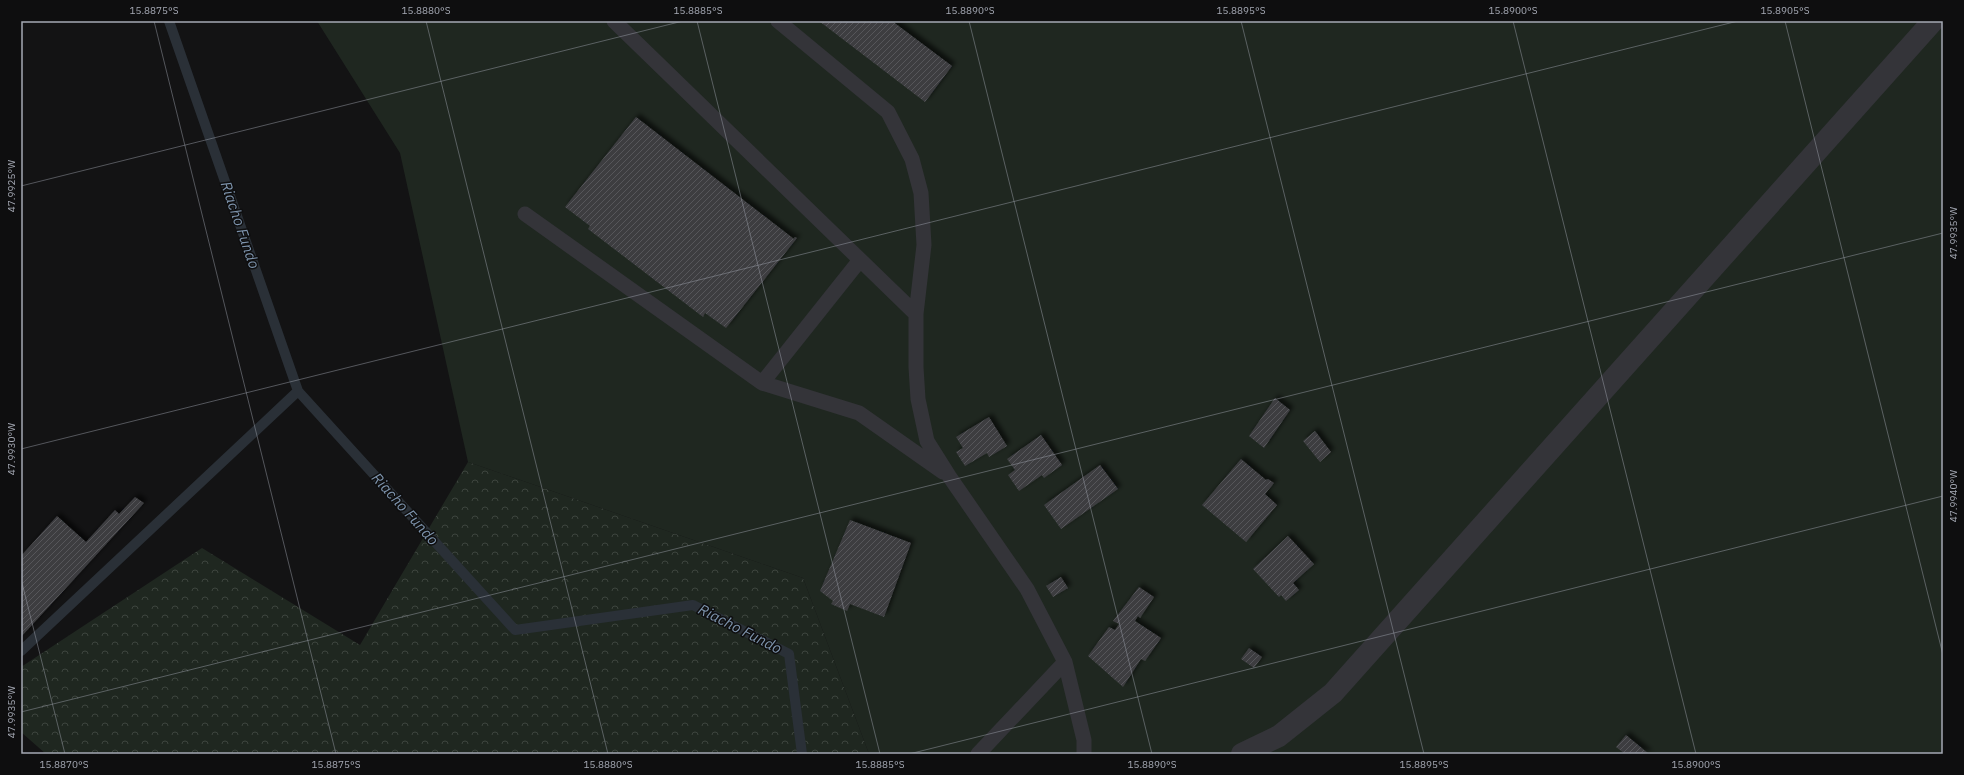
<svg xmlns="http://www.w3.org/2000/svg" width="1964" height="775" font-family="'IBM Plex Sans',sans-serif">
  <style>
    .green { fill: #1f2720 }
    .forest { fill: url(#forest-crowns) }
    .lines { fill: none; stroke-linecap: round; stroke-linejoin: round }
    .stream { stroke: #2a3037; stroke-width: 10 }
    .building { fill: url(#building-hatch); filter: url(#shadow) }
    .service { stroke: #343439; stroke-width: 15 }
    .minor { stroke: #343439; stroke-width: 22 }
    .ticks { fill: none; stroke: #a5a9b4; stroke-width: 1; stroke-opacity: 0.45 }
    .labels { text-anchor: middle; stroke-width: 3; stroke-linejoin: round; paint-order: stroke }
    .water-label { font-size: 15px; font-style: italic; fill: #7e94ad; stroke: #0e0e0f }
    .neatline { fill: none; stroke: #a5a9b4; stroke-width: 1.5 }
    .ticks-label { font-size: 10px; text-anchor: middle; fill: #a5a9b4 }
  </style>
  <defs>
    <pattern id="forest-crowns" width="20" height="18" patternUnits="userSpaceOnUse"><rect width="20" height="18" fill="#1f2720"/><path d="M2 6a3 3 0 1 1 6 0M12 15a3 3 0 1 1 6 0" fill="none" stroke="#3d443e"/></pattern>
    <pattern id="building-hatch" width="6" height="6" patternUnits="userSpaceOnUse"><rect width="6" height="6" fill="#3d3e41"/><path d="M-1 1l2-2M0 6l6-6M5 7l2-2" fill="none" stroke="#56575a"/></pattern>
    <filter id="shadow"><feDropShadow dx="3.5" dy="-3.5" stdDeviation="2" flood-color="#0009"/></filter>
  </defs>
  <rect width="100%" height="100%" fill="#131314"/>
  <!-- green -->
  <path class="green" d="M317 21H1943V754H869L803 578 468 462 400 153Z"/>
  <!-- forest -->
  <path class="forest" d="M468 462 803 578 869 754H46L21 732V667L202 548 360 645Z"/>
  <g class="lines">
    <!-- stream -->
    <path class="stream" d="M169 21 298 391 515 630 693 605 789 654 802 754
      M21 651 298 391"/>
  </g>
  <!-- building -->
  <path class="building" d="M819 21H892L952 66 925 102Z
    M636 117 794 239 795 237 797 238 726 328 705 313 703 317 588 229 590 226 565 207Z
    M1275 398 1290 410 1264 448 1249 436Z
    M989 417 1007 446 989 457 987 453 965 466 956 452 963 448 956 437Z
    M1315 431 1331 452 1320 462 1303 441Z
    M1041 435 1062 465 1044 478 1042 475 1019 491 1008 475 1015 470 1007 459Z
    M1241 459 1266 480 1268 479 1274 483 1265 494 1277 505 1246 542 1202 505Z
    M1100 465 1118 489 1061 529 1044 505Z
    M135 497 144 503 21 637V556L57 516 86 542 115 510 119 514Z
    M850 520 911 543 884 617 850 604 847 611 831 604 833 601 820 591Z
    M1288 536 1314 564 1293 583 1299 590 1286 601 1281 595 1279 597 1253 569Z
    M1061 577 1068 588 1053 597 1046 586Z
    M1139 587 1154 597 1140 618 1138 616 1135 621 1161 638 1145 661 1141 659 1123 687 1088 656 1109 627 1115 630 1119 624 1113 621Z
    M1249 648 1262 657 1254 668 1241 659Z
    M1626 735 1649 754H1625L1616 747Z"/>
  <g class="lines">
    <!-- service -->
    <path class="service" d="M614 21 916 314
      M778 21 888 112 912 159 921 193 924 245 916 314V367L918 399 927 441 949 476 1027 589 1065 662 1084 740V754
      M525 214 762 383 859 413 943 472
      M762 383 860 260
      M978 754 1065 662"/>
    <!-- minor -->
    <path class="minor" d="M1242 754 1279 736 1333 693 1933 21"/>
  </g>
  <!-- ticks -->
  <path class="ticks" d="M154 21 336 754M426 21 608 754M697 21 880 754M969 21 1152 754M1241 21 1424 754M1513 21 1696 754M1785 21 1943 655M21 186 683 21M21 449 1738 21M21 579 65 754M21 712 1943 233M909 754 1943 496"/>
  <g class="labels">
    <!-- water labels -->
    <g class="water-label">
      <text transform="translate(240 225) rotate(71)" y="5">Riacho Fundo</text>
      <text transform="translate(405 509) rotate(48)" y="5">Riacho Fundo</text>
      <text transform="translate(740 629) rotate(27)" y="5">Riacho Fundo</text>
    </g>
  </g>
  <!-- border -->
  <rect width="1964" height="775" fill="none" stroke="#0e0e0f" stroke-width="44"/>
  <rect x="22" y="22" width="1920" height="731" class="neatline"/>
  <g class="ticks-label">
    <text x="154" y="14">15.8875°S</text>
    <text x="426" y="14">15.8880°S</text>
    <text x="698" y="14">15.8885°S</text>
    <text x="970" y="14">15.8890°S</text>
    <text x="1241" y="14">15.8895°S</text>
    <text x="1513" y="14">15.8900°S</text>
    <text x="1785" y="14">15.8905°S</text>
    <text transform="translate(11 186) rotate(-90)" y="4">47.9925°W</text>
    <text transform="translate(1953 233) rotate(-90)" y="4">47.9935°W</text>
    <text transform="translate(11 449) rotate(-90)" y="4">47.9930°W</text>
    <text transform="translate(1953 496) rotate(-90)" y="4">47.9940°W</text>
    <text transform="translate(11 712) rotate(-90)" y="4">47.9935°W</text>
    <text x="64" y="768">15.8870°S</text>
    <text x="336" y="768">15.8875°S</text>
    <text x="608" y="768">15.8880°S</text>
    <text x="880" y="768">15.8885°S</text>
    <text x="1152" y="768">15.8890°S</text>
    <text x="1424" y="768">15.8895°S</text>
    <text x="1696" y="768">15.8900°S</text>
  </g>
</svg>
